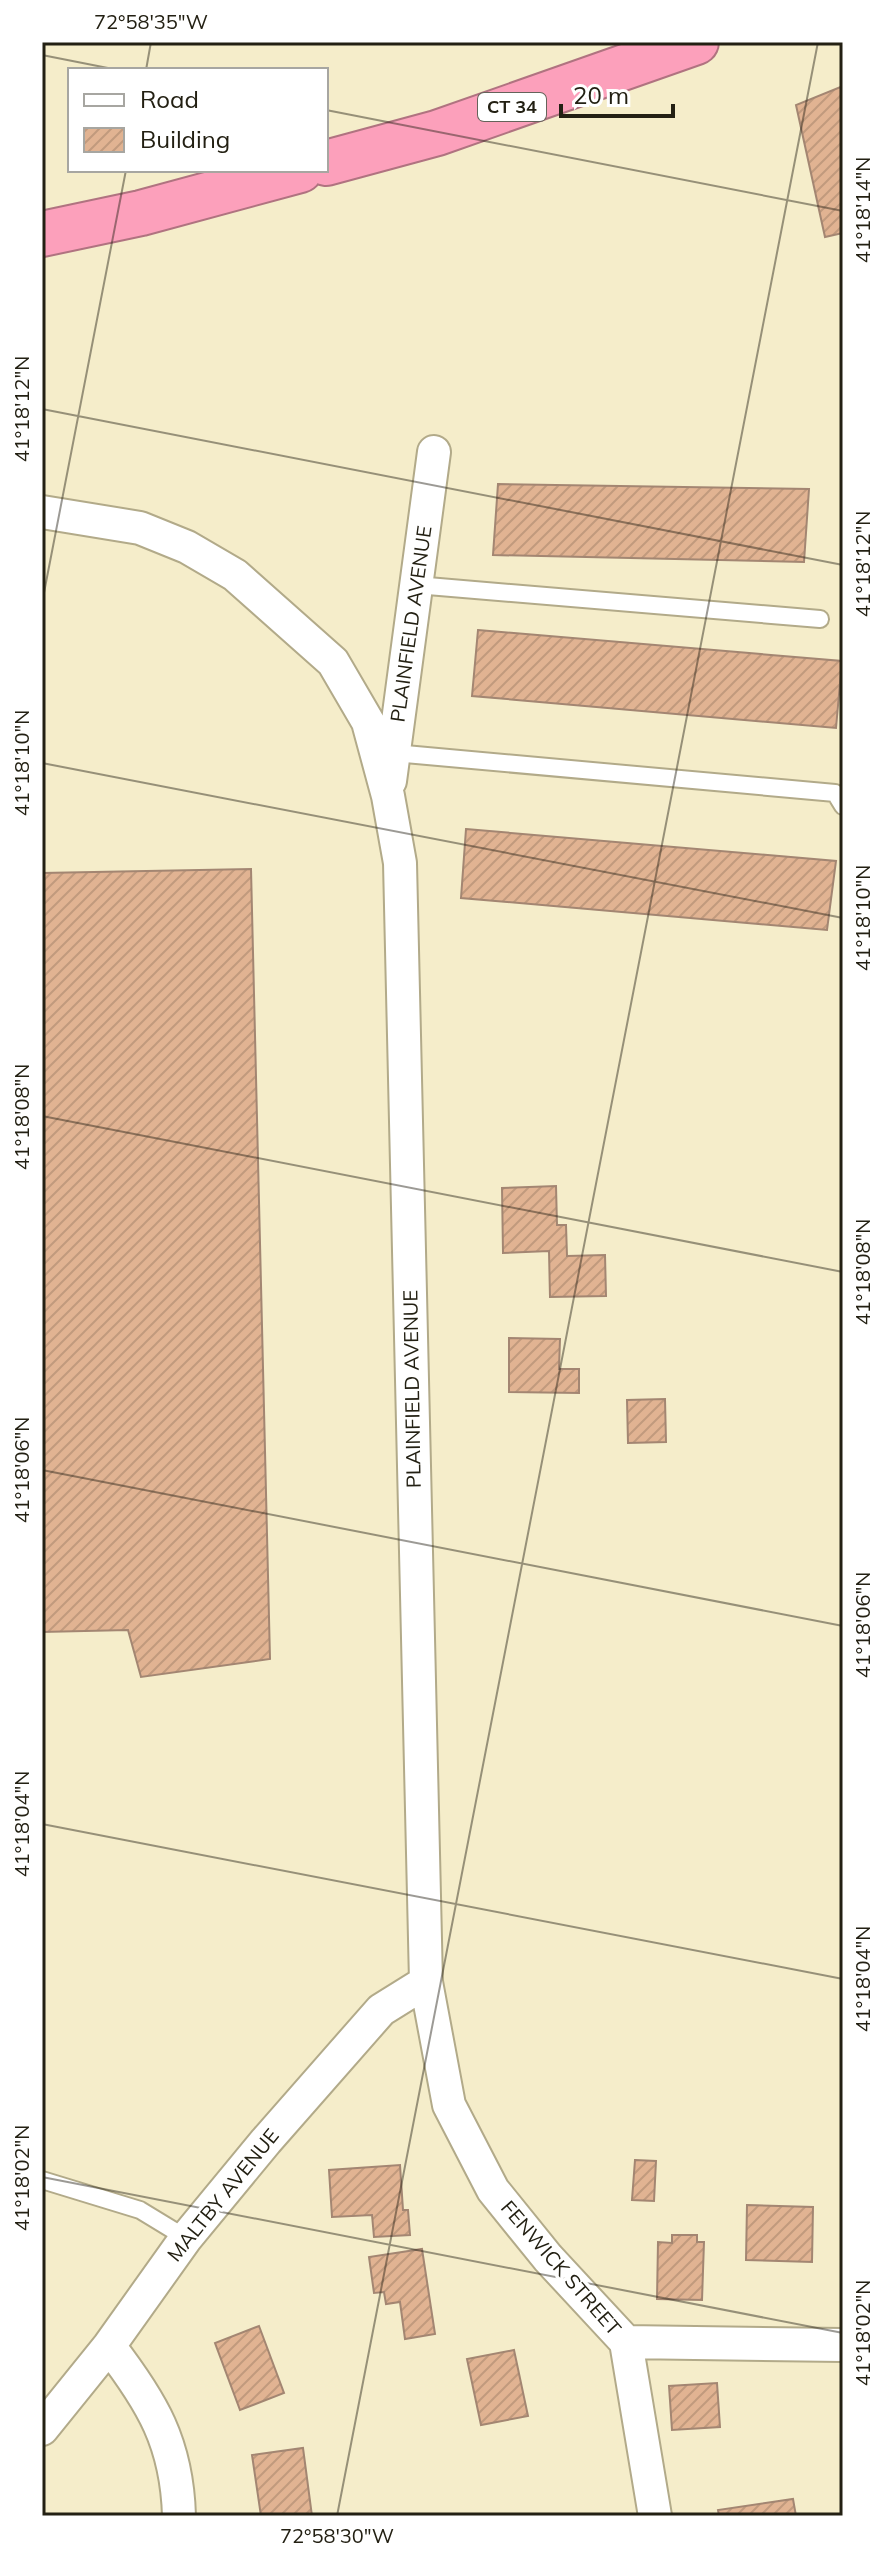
<svg xmlns="http://www.w3.org/2000/svg" width="885" height="2558" font-family="Mulish,sans-serif">
  <style>
    .building { fill: url(#building-hatch); stroke: #a38672; stroke-width: 2 }
    .lines { fill: none; stroke-linecap: round; stroke-linejoin: round }
    .lane-casing { stroke: #b2aa89; stroke-width: 20 }
    .street-casing { stroke: #b2aa89; stroke-width: 36 }
    .highway-casing { stroke: #b07380; stroke-width: 48 }
    .lane { stroke: #fff; stroke-width: 16 }
    .street { stroke: #fff; stroke-width: 32 }
    .highway { stroke: #fca0bb; stroke-width: 44 }
    .ticks { fill: none; stroke: #232013; stroke-width: 2; stroke-opacity: 0.45 }
    .labels { text-anchor: middle; stroke-width: 7; stroke-linejoin: round; paint-order: stroke }
    .shield { fill: #fff; stroke: #65635a; stroke-width: 2 }
    .shield-label { font-size: 18px; font-weight: bold; fill: #232013 }
    .street-label { font-size: 20px; fill: #232013; stroke: #fff }
    .neatline { fill: none; stroke: #232013; stroke-width: 3 }
    .ticks-label { font-size: 20px; text-anchor: middle; fill: #232013 }
  </style>
  <defs>
    <pattern id="building-hatch" width="6" height="6" patternUnits="userSpaceOnUse" patternTransform="scale(2)"><rect width="6" height="6" fill="#e1b392"/><path d="M-1 1l2-2M0 6l6-6M5 7l2-2" fill="none" stroke="#c19a7d"/></pattern>
  </defs>
  <rect width="100%" height="100%" fill="#f5edca"/>
  <!-- building -->
  <path class="building" d="M843 86V233L825 237 796 105Z
    M498 484 809 489 804 562 493 555Z
    M478 630 842 661 836 728 472 696Z
    M466 829 836 861 827 930 461 898Z
    M251 869 270 1659 141 1677 128 1630 42 1632V873Z
    M556 1186 557 1225H566L567 1256 605 1255 606 1296 550 1297 549 1251 503 1253 502 1188Z
    M509 1338 560 1339 559 1369H579V1393L509 1392Z
    M665 1399 666 1442 628 1443 627 1400Z
    M635 2160 656 2161 654 2201 632 2200Z
    M400 2165 403 2210H408L410 2235 374 2237 372 2215 332 2217 329 2170Z
    M747 2205 813 2207 812 2262 746 2260Z
    M672 2235H697V2242H704L702 2300 657 2299 658 2242 672 2243Z
    M422 2249 435 2334 405 2339 400 2302 386 2304 384 2292 374 2293 369 2257Z
    M259 2326 284 2393 240 2410 215 2343Z
    M514 2350 528 2416 481 2425 467 2359Z
    M717 2383 720 2427 672 2430 669 2386Z
    M303 2448 312 2516H261L252 2455Z
    M793 2499 796 2516H719L718 2510Z"/>
  <g class="lines">
    <defs>
      <path id="lane" d="M416 585 820 619
        M394 753 835 793 843 806
        M42 2180 140 2210 186 2238"/>
      <path id="street" d="M42 512 140 528 187 547 235 575 333 662 368 722 388 796 400 863 426 1982 449 2105 493 2190 548 2258 626 2342 655 2516
        M390 781 434 452
        M626 2342 843 2345
        M109 2346C152 2402 177 2443 179 2516
        M42 2429 109 2346 186 2238 266 2141 381 2010 426 1982"/>
      <path id="highway" d="M326 163 437 133 696 42
        M42 234 141 213 300 170"/>
    </defs>
    <!-- lane casing -->
    <use href="#lane" class="lane-casing"/>
    <!-- street casing -->
    <use href="#street" class="street-casing"/>
    <!-- highway casing -->
    <use href="#highway" class="highway-casing"/>
    <!-- lane -->
    <use href="#lane" class="lane"/>
    <!-- street -->
    <use href="#street" class="street"/>
    <!-- highway -->
    <use href="#highway" class="highway"/>
  </g>
  <!-- ticks -->
  <path class="ticks" d="M42 55 118 70M146 70 151 42M326 110 843 211M42 409 843 565M42 603 126 170M42 763 843 918M42 1116 843 1272M42 1470 843 1626M42 1824 843 1979M42 2177 843 2333M337 2516 818 42"/>
  <g class="labels">
    <!-- shield labels -->
    <rect class="shield" x="478" y="93" width="68" height="28" rx="6"/>
    <g class="shield-label">
      <text x="512" y="113">CT 34</text>
    </g>
    <!-- street labels -->
    <g class="street-label">
      <text transform="translate(411 624) rotate(-82)" y="7">PLAINFIELD AVENUE</text>
      <text transform="translate(412 1389) rotate(-91)" y="7">PLAINFIELD AVENUE</text>
      <text transform="translate(223 2195) rotate(-51)" y="7">MALTBY AVENUE</text>
      <text transform="translate(561 2268) rotate(49)" y="7">FENWICK STREET</text>
    </g>
  </g>
  <!-- border -->
  <rect width="885" height="2558" fill="none" stroke="#ffffff" stroke-width="88"/>
  <!-- legend -->
  <rect x="68" y="68" width="260" height="104" fill="#ffffff" stroke="#a7a6a1" stroke-width="2"/>
  <rect x="84" y="94" width="40" height="12" fill="#ffffff" stroke="#a7a6a1" stroke-width="2"/>
  <text x="140" y="108" font-size="24" fill="#232013">Road</text>
  <rect x="84" y="128" width="40" height="24" fill="url(#building-hatch)" stroke="#a7a6a1" stroke-width="2"/>
  <text x="140" y="148" font-size="24" fill="#232013">Building</text>
  <!-- scale -->
  <path d="M561 104v12h112v-12" fill="none" stroke="#232013" stroke-width="4"/>
  <text x="573" y="104" font-size="24" fill="#232013" stroke="#ffffff" stroke-width="6" paint-order="stroke">20 m</text>
  <rect x="44" y="44" width="797" height="2470" class="neatline"/>
  <g class="ticks-label">
    <text x="151" y="29">72°58'35"W</text>
    <text transform="translate(863 210) rotate(-90)" y="7">41°18'14"N</text>
    <text transform="translate(22 409) rotate(-90)" y="7">41°18'12"N</text>
    <text transform="translate(863 564) rotate(-90)" y="7">41°18'12"N</text>
    <text transform="translate(22 763) rotate(-90)" y="7">41°18'10"N</text>
    <text transform="translate(863 918) rotate(-90)" y="7">41°18'10"N</text>
    <text transform="translate(22 1117) rotate(-90)" y="7">41°18'08"N</text>
    <text transform="translate(863 1272) rotate(-90)" y="7">41°18'08"N</text>
    <text transform="translate(22 1470) rotate(-90)" y="7">41°18'06"N</text>
    <text transform="translate(863 1625) rotate(-90)" y="7">41°18'06"N</text>
    <text transform="translate(22 1824) rotate(-90)" y="7">41°18'04"N</text>
    <text transform="translate(863 1979) rotate(-90)" y="7">41°18'04"N</text>
    <text transform="translate(22 2178) rotate(-90)" y="7">41°18'02"N</text>
    <text transform="translate(863 2333) rotate(-90)" y="7">41°18'02"N</text>
    <text x="337" y="2543">72°58'30"W</text>
  </g>
</svg>
